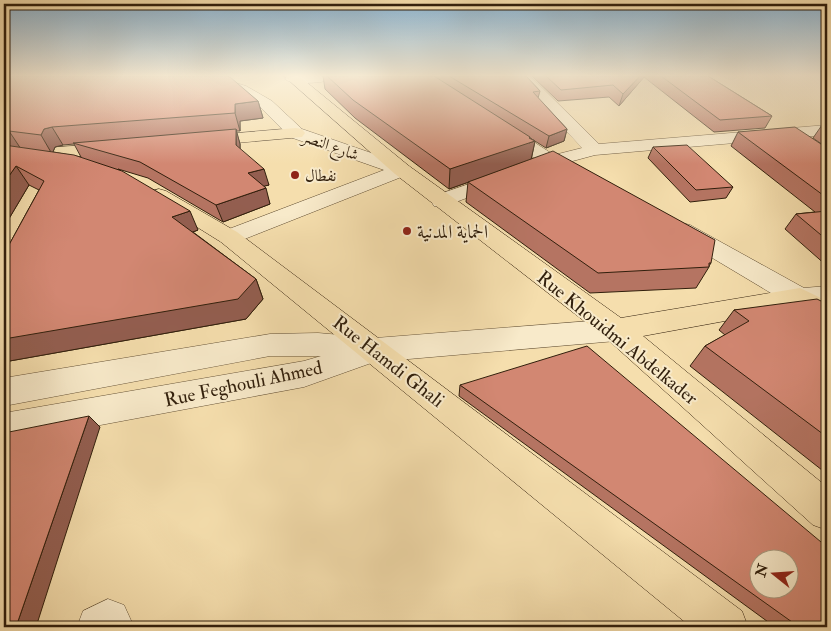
<svg xmlns="http://www.w3.org/2000/svg" width="831" height="631" font-family="'IM FELL Double Pica',Amiri,serif">
  <style>
    .lines { fill: none; stroke-linecap: round; stroke-linejoin: round }
    .minor-casing { stroke: #624f34; stroke-width: 1 }
    .major-casing { stroke: #311f0c; stroke-width: 1 }
    .minor { fill: #f8eaca; fill-rule: evenodd }
    .major { fill: #f5dead; fill-rule: evenodd }
    .wall { fill: #b57462; stroke: #311f0c; fill-rule: evenodd }
    .shaded-wall { fill: #935e50; stroke: #311f0c }
    .building { fill: #d28772; stroke: #311f0c; fill-rule: evenodd }
    .poi-dot { fill: #8f2418; stroke: #f8eaca; stroke-width: 2 }
    .labels { text-anchor: middle; stroke-width: 4; stroke-linejoin: round; paint-order: stroke }
    .far-street-label { font-size: 16px; fill: #311f0c; stroke: #f8eaca }
    .far-poi-label { font-size: 16px; fill: #311f0c; stroke: #f8eaca; text-anchor: start }
    .poi-label { font-size: 19px; fill: #311f0c; stroke: #f8eaca; text-anchor: start }
    .street-label { font-size: 19px; fill: #311f0c; stroke: #f8eaca }
  </style>
  <rect width="100%" height="100%" fill="#f5dead"/>
  <filter id="stains"><feTurbulence type="fractalNoise" baseFrequency=".004" numOctaves="4"/><feColorMatrix values="0 0 0 0 .2 0 0 0 0 .09 0 0 0 0 .02 0 0 0 .5 -.17"/></filter>
  <radialGradient id="worn" r=".72"><stop offset=".6" stop-color="#630" stop-opacity="0"/><stop offset="1" stop-color="#630" stop-opacity=".3"/></radialGradient>
  <g class="lines">
    <defs>
      <path id="minor" d="M147 76H213L246 86 272 101 302 129 409 166 412 170 409 174 237 242 229 244 221 242 217 237 221 232 384 170 290 137 260 107 236 92 204 82 154 80Z
        M288 76H339C334 83 290 86 285 79Z
        M515 76H530L599 144 827 125V135L595 155 569 162 583 169 586 173 583 177 576 179 549 167H537L534 163 537 160 492 129 495 125H507L554 155 582 148Z
        M501 173 508 175 511 179 508 183 442 207 434 206 431 201 434 196Z
        M682 223 690 225 804 288 827 286V304L800 308 791 305 674 235 671 230 674 225Z
        M616 319 626 322 630 330 626 338 616 341 374 362 304 387 4 443V413L304 361 321 356H270L4 406V378L270 334 318 333 375 338Z
        M108 599 124 605 134 627H77L83 611Z"/>
      <path id="major" d="M284 76H299L409 166 621 318 800 288 827 301V324L817 321 796 308 643 336 827 487V530L813 525 606 338 395 174Z
        M296 128 302 129 305 133 302 137 202 146 196 145 193 141 196 137 202 136Z
        M114 143 120 145 123 149 120 153 4 163V151Z
        M159 189 166 191 237 232 742 611 748 627H691L221 242 152 199 149 195 152 191Z"/>
    </defs>
    <!-- minor casing -->
    <use href="#minor" class="minor-casing"/>
    <!-- major casing -->
    <use href="#major" class="major-casing"/>
    <!-- minor -->
    <use href="#minor" class="minor"/>
    <!-- major -->
    <use href="#major" class="major"/>
  </g>
  <!-- wall -->
  <path class="wall" d="M4 76 258 101 263 118 240 121V131H236L240 144V149L269 185 264 186 270 204 223 222 148 178 118 169 198 230 193 232 256 279 263 299 246 319 4 362V254L39 190 29 185 4 227ZM74 144 81 157 53 152 55 147 63 145Z
    M323 76H526L540 91 538 98 567 129 564 141 546 148 530 138 535 141 531 160 711 263 709 266V267L696 288 590 293 466 202 468 182 486 176 449 189 355 118 325 89Z
    M532 76H708L772 116 765 128 714 132 644 77 619 106 609 97 558 101Z
    M827 124V266L785 229 796 214 815 212 731 146 738 132 823 145 813 138 822 125Z
    M653 147 733 187 726 198 690 202 648 158Z
    M827 304V474L690 366 705 346 725 335 719 330 734 310Z
    M460 385 827 627H775L459 396Z"/>
  <!-- shaded-wall -->
  <path class="shaded-wall" d="M640 76H645L619 106 623 94Z
    M258 101 263 118 240 121V131L235 113V104Z
    M52 127 63 145 55 147 52 154 41 135 44 129Z
    M236 129 240 144V160L236 145Z
    M567 129 564 141 546 148 549 136Z
    M9 131 21 149 4 148V133Z
    M530 137 529 143 535 141 531 160 449 189 450 169Z
    M16 166 29 185 4 227V183Z
    M264 169 269 185 253 189 248 173Z
    M266 188 270 204 223 222 216 205Z
    M190 211 198 230 182 236 172 217Z
    M256 279 263 299 246 319 4 362V339Z
    M89 416 100 427 36 627H16Z"/>
  <!-- building -->
  <path class="building" d="M4 76H226L230 77 258 101 235 104V113L52 127 44 129 41 135 9 131 4 133Z
    M327 76H434L530 137 529 138 535 141 450 169 353 100Z
    M449 76H526L540 91 533 92 567 129 549 136Z
    M546 76H640L623 94 613 85 561 90Z
    M661 76H708L772 116 720 120Z
    M827 124V128L822 125Z
    M795 127 827 148V198L738 132Z
    M236 129V145L264 169 248 173 266 188 216 205 140 162 73 143Z
    M4 145 74 155 122 171 190 211 172 217 256 279 238 299 4 339V254L44 181 16 166 4 183Z
    M687 145 733 187 696 190 653 147Z
    M553 151 715 240 711 263H709V267L598 273 468 182Z
    M827 211V240L796 214Z
    M817 299 827 304V437L705 346 749 321 734 310Z
    M587 346 827 547V627H799L460 385ZM758 558H788V588H758Z
    M89 416 16 627H4V433Z"/>
  <!-- sky -->
  <linearGradient id="sky" x2="0" y2="1"><stop stop-color="#8cb6d4"/><stop offset="0.46" stop-color="#faf0da"/><stop offset="1" stop-color="#faf0da" stop-opacity="0"/></linearGradient>
  <rect width="831" height="164" fill="url(#sky)"/>
  <!-- markers -->
  <g class="poi-dot">
    <circle cx="295" cy="175" r="5"/>
    <circle cx="407" cy="231" r="5"/>
  </g>
  <g class="labels">
    <!-- far-street labels -->
    <g class="far-street-label">
      <text transform="translate(331 145) rotate(20)" y="6">شارع النصر</text>
    </g>
    <!-- far-poi labels -->
    <g class="far-poi-label">
      <text x="305" y="181">نفطال</text>
    </g>
    <!-- poi labels -->
    <g class="poi-label">
      <text x="417" y="238">الحماية المدنية</text>
    </g>
    <!-- street labels -->
    <g class="street-label">
      <text transform="translate(618 337) rotate(39)" y="7">Rue Khouidmi Abdelkader</text>
      <text transform="translate(389 361) rotate(38)" y="7">Rue Hamdi Ghali</text>
      <text transform="translate(243 383) rotate(-12)" y="7">Rue Feghouli Ahmed</text>
    </g>
  </g>
  <!-- margin -->
  <rect width="831" height="631" fill="none" stroke="#f5dead" stroke-width="20"/>
  <rect x="5" y="5" width="821" height="621" fill="none" stroke="#311f0c" stroke-width="2.5"/>
  <rect x="10" y="10" width="811" height="611" fill="none" stroke="#311f0c"/>
  <!-- north arrow -->
  <g transform="translate(774 574) rotate(287)"><circle r="24" fill="#f8eaca" stroke="#a8997e"/>
  <path d="M0-4L9 19L0 12L-9 19Z" fill="#8f2418"/>
  <text y="-8" font-size="14" font-weight="bold" text-anchor="middle" fill="#311f0c">N</text>
  </g>
  <rect width="100%" height="100%" filter="url(#stains)"/>
  <rect width="100%" height="100%" fill="url(#worn)"/>
</svg>
